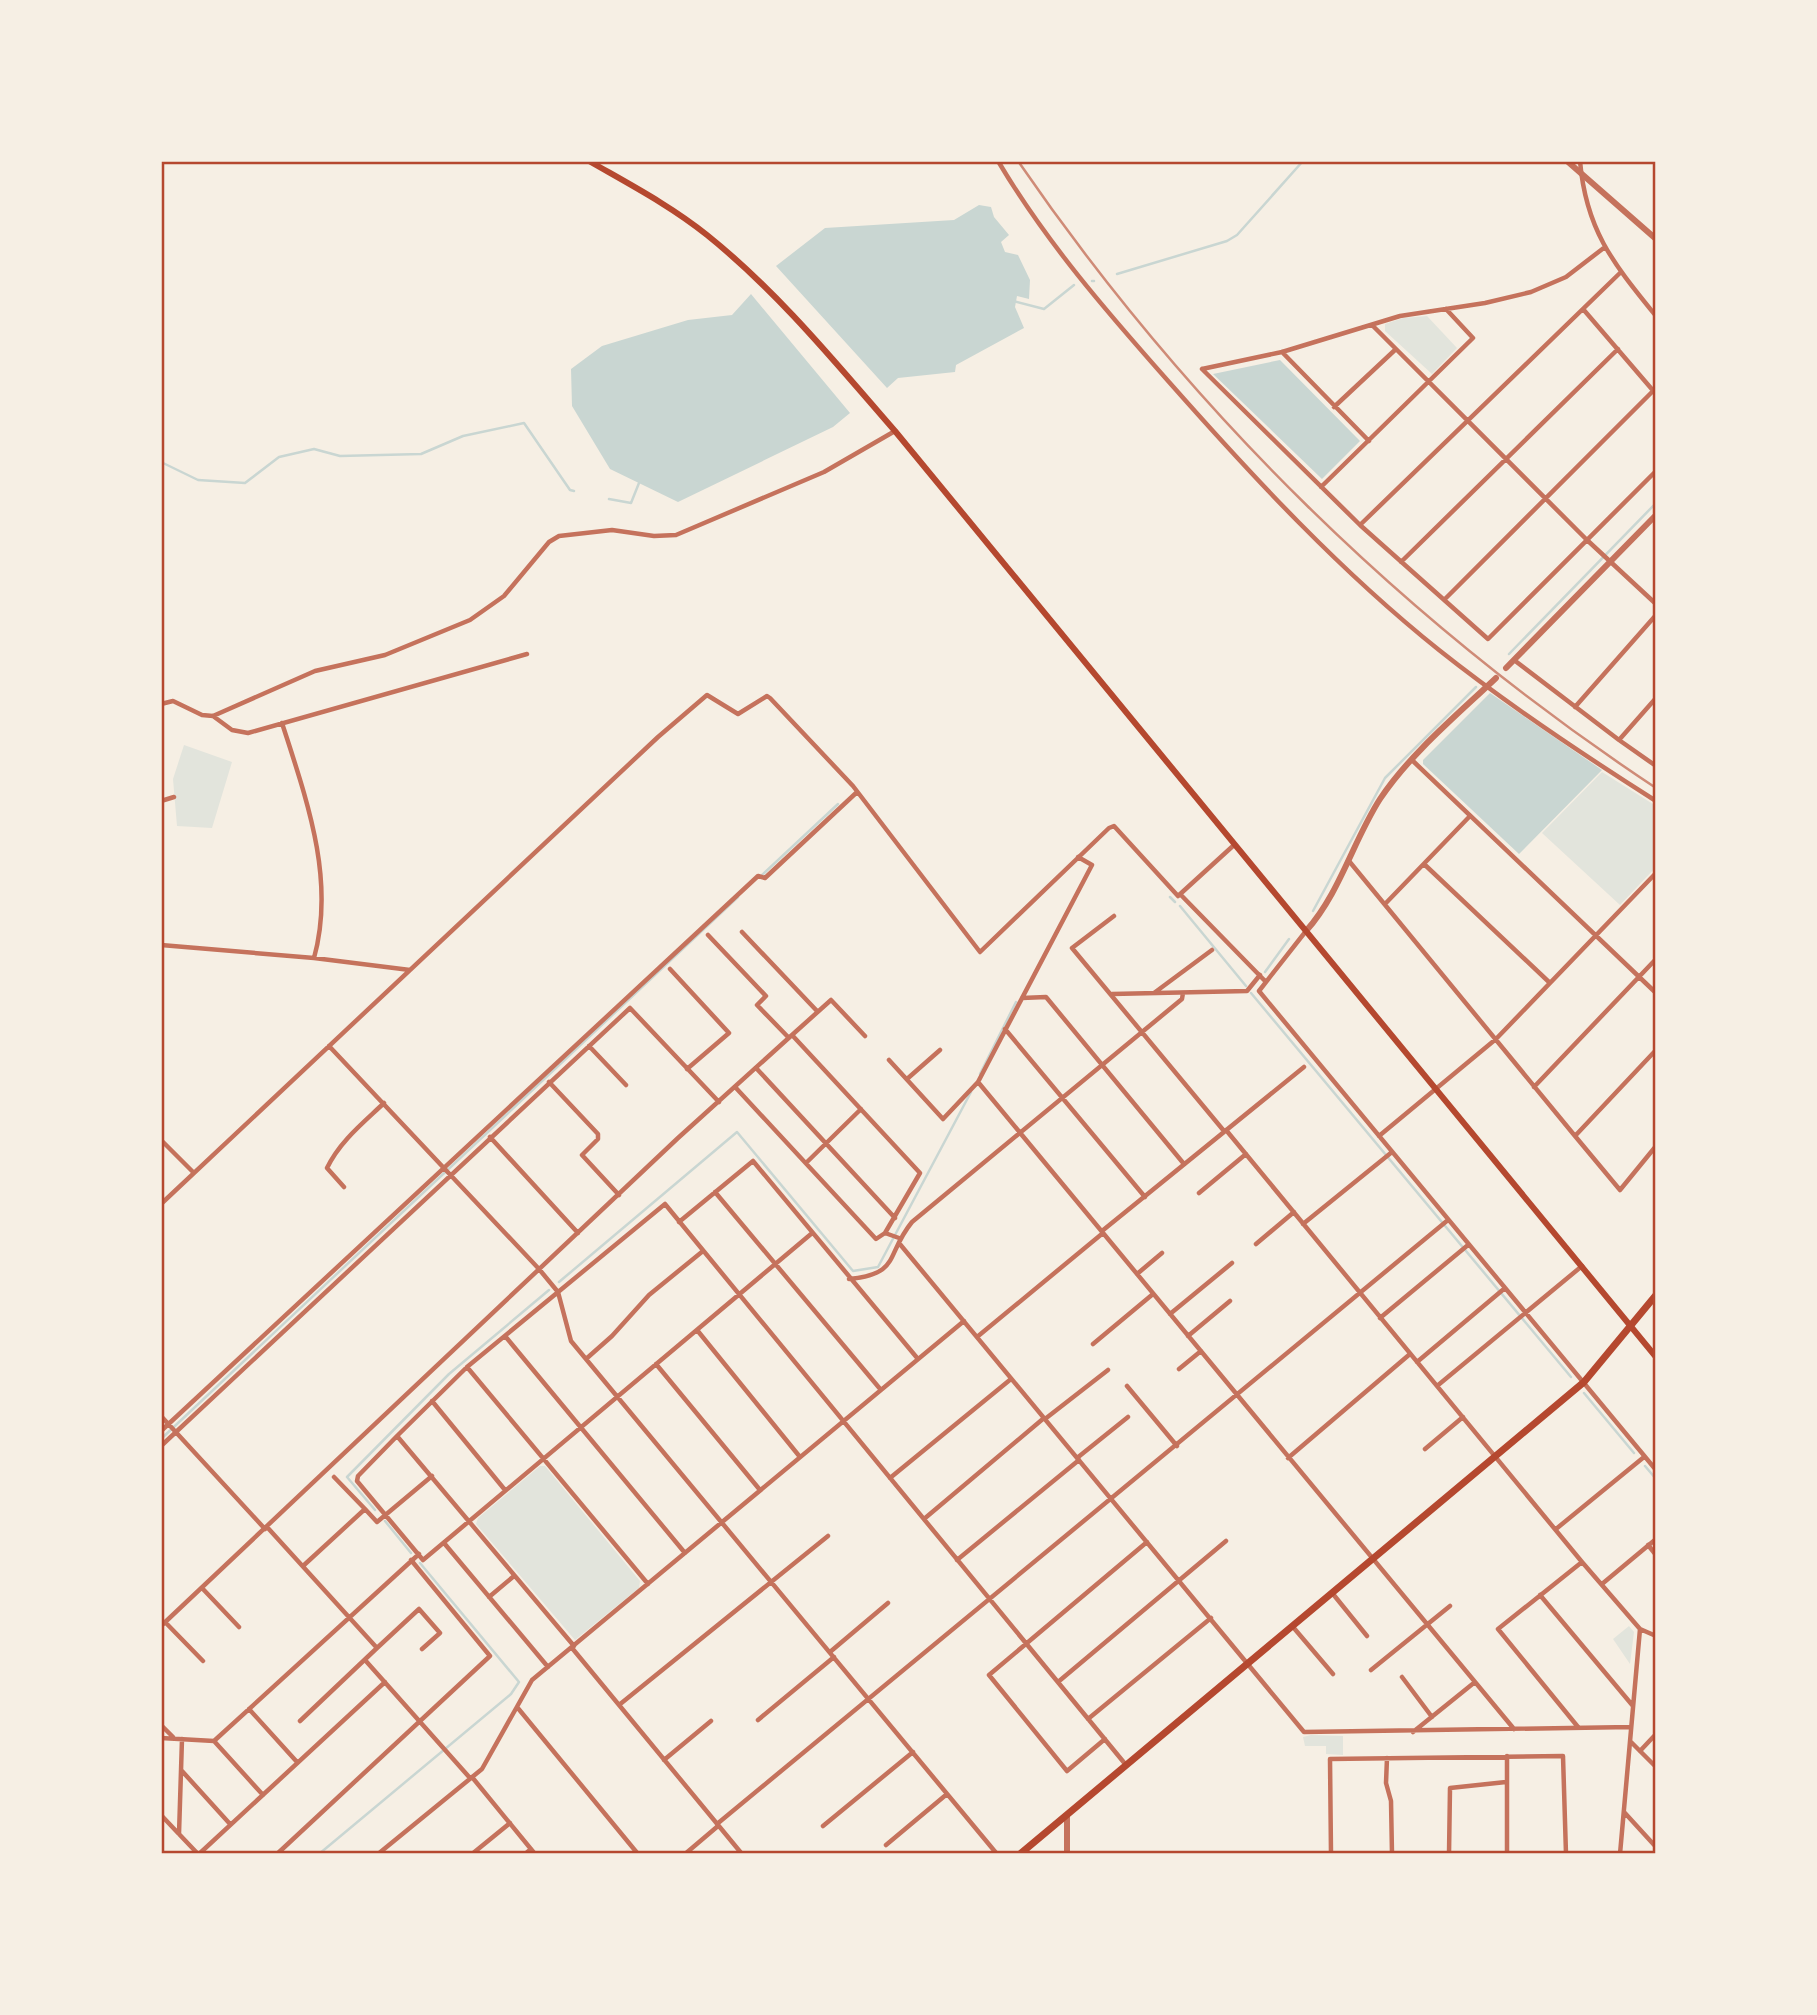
<svg xmlns="http://www.w3.org/2000/svg" width="1817" height="2015" font-family="Karla,sans-serif">
  <style>
    .green { fill: #e2e4dc }
    .water { fill: #c9d6d2 }
    .lines { fill: none; stroke-linecap: round; stroke-linejoin: round }
    .stream { stroke: #c9d6d2; stroke-width: 2.5 }
    .minor { stroke: #c5725c; stroke-width: 4.5 }
    .tertiary { stroke: #c5725c; stroke-width: 6 }
    .secondary { stroke: #b5482f; stroke-width: 6 }
    .primary { stroke: #b5482f; stroke-width: 7 }
    .rail { stroke: #cf8b77; stroke-width: 2.5 }
    .neatline { fill: none; stroke: #b5482f; stroke-width: 2.5 }
  </style>
  <rect width="100%" height="100%" fill="#f6efe4"/>
  <!-- green -->
  <path class="green" d="M1427 316 1457 348 1432 374 1385 331V324L1403 318Z
    M184 745 232 762 212 828 177 826 173 779Z
    M1602 772 1656 806V867L1620 905 1542 833Z
    M540 1466H545L640 1581 639 1588 575 1640 476 1524 478 1518Z
    M1629 1626 1634 1632 1630 1664 1613 1639Z
    M1311 1735 1343 1736V1755L1326 1754V1746H1305L1303 1737Z"/>
  <!-- water -->
  <path class="water" d="M979 205 991 207 994 217 1009 235 1001 242 1005 252 1018 255 1030 280 1029 299 1017 296 1015 307 1024 328 956 365 955 372 898 378 887 388 776 266 825 228 954 220Z
    M751 294 850 413 833 427 678 502 610 469 572 406 571 369 602 346 688 320 732 315Z
    M1280 360 1360 441 1322 479 1213 374Z
    M1490 693 1602 770 1519 854 1423 764V760Z"/>
  <g class="lines">
    <!-- stream -->
    <path class="stream" d="M1117 274 1227 241 1237 235 1303 161
      M1092 281H1094
      M1013 301 1044 309 1074 285
      M161 462 198 480 245 483 279 457 314 449 340 456 421 454 463 436 524 423 570 490 574 491
      M609 499 631 503 639 483
      M1509 654 1656 503
      M761 876 838 804
      M1170 897 1175 902
      M1180 906 1246 986
      M1313 911 1385 778 1476 687
      M1265 972 1289 939
      M1251 993 1571 1377
      M980 1074 1016 1002
      M559 1282 737 1132 853 1271 878 1267 971 1092
      M1584 1393 1634 1453
      M161 1439 738 897
      M1645 1466 1656 1479
      M375 1510 347 1477 449 1374 549 1290
      M385 1521 411 1553
      M319 1854 511 1694 519 1682 420 1563"/>
    <!-- minor -->
    <path class="minor" d="M998 161C1046 242 1107 312 1169 382 1253 477 1340 571 1439 650 1508 705 1582 754 1656 801
      M1580 161C1586 231 1614 264 1656 316
      M1583 309 1656 394
      M1372 325 1587 540 1656 604
      M1282 352 1369 441
      M1202 369 1360 525 1488 639 1656 471
      M1202 369 1282 352 1400 316 1485 303 1531 292 1566 277 1605 247
      M1334 407 1396 349
      M1321 487 1473 338 1446 309
      M1360 525 1621 272
      M1401 562 1618 349
      M1444 600 1653 391
      M1514 660 1619 740
      M1656 698 1619 740 1656 766
      M161 704 173 701 202 715 213 716 315 671 385 655 470 620 504 596 549 542 559 536 612 530 654 536 676 535 824 472 895 431
      M1575 707 1656 615
      M213 716 232 730 248 733 527 654
      M282 723C306 798 336 879 314 958
      M1413 761 1656 993
      M161 801 174 797
      M1349 861 1575 1136
      M1424 864 1550 983
      M1180 894 1266 982
      M1385 904 1470 816
      M1114 916 1072 948 1224 1131
      M1306 931 1259 991 1656 1470
      M742 932 817 1011
      M708 935 766 996 757 1005 789 1038
      M161 945 314 958 410 970
      M670 969 729 1033 687 1069
      M1154 993 1212 950
      M1112 994 1247 991 1260 975
      M1022 998 1046 997 1184 1164
      M1005 1029 1145 1197
      M792 1035 831 1000 865 1036
      M329 1046 539 1269 558 1292 571 1341 997 1854
      M589 1046 626 1085
      M1656 1050 1575 1136 1620 1190 1656 1146
      M889 1060 943 1119 978 1082 1092 865 1078 857
      M757 1069 895 1218
      M907 1079 940 1050
      M549 1082 598 1134V1139L582 1155 619 1195
      M978 1082 1514 1729
      M1534 1087 1656 959
      M1226 1130 1582 1562 1640 1629 1656 1636
      M1379 1136 1496 1039 1656 873
      M490 1137 578 1233
      M161 1140 194 1173
      M806 1163 861 1109
      M344 1187 327 1168C340 1141 363 1123 384 1103
      M715 1192 881 1390
      M1199 1193 1246 1154
      M161 1204 658 737 707 695 738 714 767 696 770 698 853 786 980 952 1109 828 1114 826 1178 896 1234 845
      M679 1222 753 1161 918 1359
      M1303 1224 1392 1152
      M1102 1231 1304 1067
      M885 1233 899 1238
      M899 1243 1304 1732 1631 1727
      M1256 1244 1294 1212
      M1137 1274 1162 1253
      M849 1279C901 1274 885 1255 912 1222L1182 999 1183 993
      M1170 1314 1232 1263
      M1380 1318 1468 1245
      M697 1330 800 1457
      M505 1336 685 1553
      M1188 1336 1230 1301
      M977 1337 1103 1233
      M1093 1344 1153 1294
      M586 1359 612 1336 649 1295 703 1251
      M1417 1362 1505 1288
      M656 1364 760 1490
      M467 1367 648 1584
      M1179 1369 1201 1351
      M1127 1386 1177 1446
      M1437 1386 1582 1266
      M432 1401 505 1490
      M161 1416 265 1529
      M1045 1419 1108 1370
      M161 1431 758 876 765 878 856 793
      M397 1436 358 1476 357 1481 423 1560 811 1234
      M161 1446 630 1008 719 1102
      M1425 1449 1463 1417
      M1077 1458 1128 1417
      M1288 1458 1410 1354
      M334 1477 365 1509
      M890 1478 1011 1379
      M924 1519 1044 1418
      M267 1527 377 1648 300 1721
      M1556 1529 1644 1457
      M444 1543 548 1667
      M1648 1545 1656 1555
      M957 1560 1079 1460
      M303 1566 365 1509 377 1522 432 1476
      M1602 1584 1656 1539
      M202 1588 239 1627
      M1333 1594 1367 1636
      M1540 1595 1633 1706
      M489 1597 514 1576
      M165 1622 203 1661
      M161 1626 678 1138 792 1035 920 1173 885 1233 876 1239 736 1088
      M1293 1627 1333 1674
      M574 1646 397 1436 467 1367 665 1204 1126 1765
      M377 1648 419 1609 440 1633 422 1649
      M572 1648 742 1854
      M830 1652 888 1603
      M365 1660 470 1778
      M1371 1670 1450 1606
      M1402 1677 1432 1717
      M1058 1682 1226 1541
      M619 1705 828 1536
      M517 1707 638 1854
      M249 1709 297 1762
      M1088 1719 1211 1618
      M758 1720 834 1657
      M161 1725 173 1737
      M1578 1727 1498 1629 1582 1562
      M1413 1732 1475 1682
      M161 1738 214 1741 419 1554
      M182 1739 179 1834 198 1854
      M1105 1739 1067 1771 989 1675 1147 1542
      M214 1741 263 1795
      M1631 1742 1656 1767
      M1640 1751 1656 1734
      M1387 1758 1386 1783 1391 1801 1392 1854
      M664 1760 711 1721
      M182 1771 230 1824
      M472 1777 535 1854
      M1624 1812 1656 1847
      M161 1815 178 1833
      M717 1824 1448 1220
      M823 1826 913 1752
      M886 1845 947 1794
      M199 1854 385 1682
      M277 1854 490 1656 411 1560
      M378 1854 482 1769 532 1680 964 1321
      M472 1854 510 1823
      M525 1854 531 1849
      M685 1854 718 1826
      M1331 1854 1330 1759 1563 1756 1566 1854
      M1449 1854 1450 1788 1506 1782
      M1507 1854V1756
      M1620 1854 1640 1629"/>
    <!-- tertiary -->
    <path class="tertiary" d="M1567 161 1656 239
      M1506 668 1656 515
      M1306 931C1340 893 1353 841 1380 799 1410 754 1457 715 1496 678
      M1067 1816V1854"/>
    <!-- secondary -->
    <path class="secondary" d="M589 161C629 184 671 206 707 235 778 292 835 362 895 431L1656 1357"/>
    <!-- primary -->
    <path class="primary" d="M1020 1854 1584 1382 1656 1295"/>
    <!-- rail -->
    <path class="rail" d="M1018 161C1188 409 1405 622 1656 788"/>
  </g>
  <!-- border -->
  <rect width="1817" height="2015" fill="none" stroke="#f6efe4" stroke-width="326"/>
  <rect x="163" y="163" width="1491" height="1689" class="neatline"/>
</svg>
